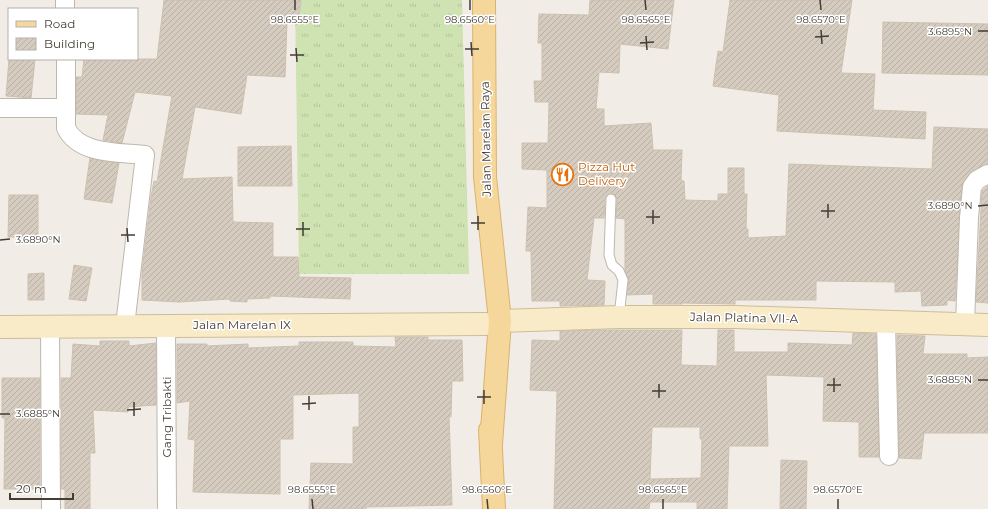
<svg xmlns="http://www.w3.org/2000/svg" width="988" height="509" font-family="Montserrat,sans-serif">
  <style>
    .grass { fill: url(#grass-tufts) }
    .building { fill: url(#building-hatch); stroke: #ccc0b0; fill-rule: evenodd }
    .lines { fill: none; stroke-linecap: round; stroke-linejoin: round }
    .service-casing { stroke: #bfb7ac; stroke-width: 11 }
    .minor-casing { stroke: #bfb7ac; stroke-width: 20 }
    .secondary-casing { stroke: #cdbd99; stroke-width: 24 }
    .primary-casing { stroke: #d8b36d; stroke-width: 24 }
    .service { stroke: #fff; stroke-width: 9 }
    .minor { stroke: #fff; stroke-width: 18 }
    .secondary { stroke: #f9ebc8; stroke-width: 22 }
    .primary { stroke: #f5d79c; stroke-width: 22 }
    .ticks { fill: none; stroke: #433d36; stroke-width: 1.5 }
    .labels { text-anchor: middle; stroke-width: 3; stroke-linejoin: round; paint-order: stroke }
    .street-label { font-size: 12px; fill: #433d36; stroke: #fff }
    .food-label { font-size: 12px; fill: #c56008; stroke: #fff; text-anchor: start }
    .ticks-label { font-size: 10px; text-anchor: middle; fill: #433d36; stroke: #fff; stroke-width: 3; stroke-linejoin: round; paint-order: stroke }
  </style>
  <defs>
    <pattern id="grass-tufts" width="24" height="20" patternUnits="userSpaceOnUse"><rect width="24" height="20" fill="#cfe2b2"/><path d="M3 7l-1-3M5 7V3M7 7l1-3M15 17l-1-3M17 17v-4M19 17l1-3" fill="none" stroke="#b3c39a"/></pattern>
    <pattern id="building-hatch" width="6" height="6" patternUnits="userSpaceOnUse"><rect width="6" height="6" fill="#d5cbbf"/><path d="M-1 1l2-2M0 6l6-6M5 7l2-2" fill="none" stroke="#b8afa5"/></pattern>
  </defs>
  <rect width="100%" height="100%" fill="#f1ede6"/>
  <!-- grass -->
  <path class="grass" d="M295 0H462L469 274H299Z"/>
  <!-- building -->
  <path class="building" d="M164 0H301L298 24 287 23 285 77 247 75 241 114 195 107 182 179 232 177 233 222 273 223V257H298L299 277 351 278 350 299 270 296V298L247 299V302L230 301V299L179 302 142 300V272L151 197 154 181 157 182 172 96 135 92 122 143 103 140 108 115 76 114V77H82L84 59H157Z
    M590 0H674L668 49 620 44 619 73 599 72 596 109H604V126L651 123 653 150H682L681 181H684L685 200 718 201V194H728V168H744V194H747L746 229H748V238L786 236 789 164 932 169 934 127 988 129V164L972 171 962 186 955 301 947 300V305L922 306 921 291 895 292V282L816 281V300H735V304L682 303V304H653V294L627 295 629 280 625 270V219L616 218 617 199 614 194 611 193 605 198 604 218H594L587 280 605 281 604 305 560 306V301H532L531 251H526L528 207 547 208V170L522 169V143H548L549 102H535L534 81H542V43H538L539 14 589 15Z
    M730 0H852L841 73 875 74 873 110 926 112 925 139 777 131 779 95 713 86 718 51 723 52Z
    M883 22 988 24V75L882 73Z
    M9 59H35L31 98 6 96Z
    M291 146 292 186H238V147Z
    M90 158 119 163 112 203 84 199Z
    M988 186V303L976 302 982 191Z
    M9 195H38V237H8Z
    M74 265 92 268 86 301 69 299Z
    M44 273V300H28V274Z
    M603 330H682L681 365 717 366 718 330H734V352H788V343L852 345 853 333 876 334 879 457H859V422L823 421 824 377 766 375 768 446H729L727 509H697V502H650L649 509H554L557 391 530 390 532 340 560 341V331ZM652 427H700V439H702L701 478 650 479Z
    M897 335 925 336 923 354H967V358L988 357V433H924L921 459 899 458Z
    M395 337H428V340H462L463 381H452L451 417 449 416 452 505 366 507V509H309L311 463 353 464V427H359V393L293 395V439H280V494L193 492 195 440 188 439 190 401 177 403V344H207V346L248 344V348L299 346V342H353V346L396 347Z
    M100 341H129V346L156 343V405L128 407V412L93 410 95 453H90V509H65V489H61V378H71L73 344 100 346Z
    M2 378H40V489H4L5 418H2Z
    M781 460 807 461 806 509H780Z"/>
  <g class="lines">
    <defs>
      <path id="service" d="M611 199 609 255 612 265 619 271 623 280 619 317"/>
      <path id="minor" d="M65 0V9
        M66 59V128C79 155 119 152 145 155L125 326
        M0 108H66
        M886 321 889 456
        M965 324 969 218 972 187 977 180 988 174
        M166 325 167 509
        M50 327 51 509"/>
      <path id="secondary" d="M500 321 619 317H735L988 325
        M0 327 485 324"/>
      <path id="primary" d="M484 0 485 177 500 321 491 444
        M490 430 494 509"/>
    </defs>
    <!-- service casing -->
    <use href="#service" class="service-casing"/>
    <!-- minor casing -->
    <use href="#minor" class="minor-casing"/>
    <!-- secondary casing -->
    <use href="#secondary" class="secondary-casing"/>
    <!-- primary casing -->
    <use href="#primary" class="primary-casing"/>
    <!-- service -->
    <use href="#service" class="service"/>
    <!-- minor -->
    <use href="#minor" class="minor"/>
    <!-- secondary -->
    <use href="#secondary" class="secondary"/>
    <!-- primary -->
    <use href="#primary" class="primary"/>
  </g>
  <!-- ticks -->
  <path class="ticks" d="M295 0V10M470 0V10M645 0 646 10M820 0 821 10M821 30 822 44M978 31H988M646 36 647 50M815 37 829 36M471 42 472 56M640 43 654 42M296 48 297 62M465 49H479M290 55H304M828 204V218M978 206 988 205M653 210V224M821 211H835M478 216V230M646 217H660M303 222V236M471 223H485M127 228 128 242M296 229H310M121 235H135M0 240 10 239M834 378V392M978 380H988M659 384V398M827 385H841M484 390V404M652 391H666M309 396V410M477 397H491M134 402V416M302 404 316 403M127 410 141 409M0 414H10M312 499 313 509M487 499 488 509M663 499V509M838 499V509"/>
  <!-- icons -->
  <defs>
    <symbol id="restaurant-ring" viewBox="-11 -11 22 22"><circle r="9.5" fill="#fff" stroke="#e8710a" stroke-width="1.5"/><path d="M-5-6h1v4h1v-4h1v4h1v-4h1v5L-1.5 .5V6h-2V.5L-5-1ZM5-6V6H3V1.5H1.5Q1.5-4 5-6Z" fill="#e8710a"/></symbol>
  </defs>
  <g fill-rule="evenodd">
    <use href="#restaurant-ring" x="550" y="162" width="25" height="25"/>
  </g>
  <g class="labels">
    <!-- street labels -->
    <g class="street-label">
      <text transform="translate(486 139) rotate(-91)" y="4">Jalan Marelan Raya</text>
      <text transform="translate(744 318) rotate(1)" y="4">Jalan Platina VII-A</text>
      <text x="242" y="329">Jalan Marelan IX</text>
      <text transform="translate(167 417) rotate(-90)" y="4">Gang Tribakti</text>
    </g>
    <!-- food labels -->
    <g class="food-label">
      <text x="578" y="171">Pizza Hut<tspan x="578" dy="14">Delivery</tspan></text>
    </g>
  </g>
  <g class="ticks-label">
    <text x="295" y="23">98.6555°E</text>
    <text x="470" y="23">98.6560°E</text>
    <text x="646" y="23">98.6565°E</text>
    <text x="821" y="23">98.6570°E</text>
    <text x="950" y="35">3.6895°N</text>
    <text x="950" y="209">3.6890°N</text>
    <text x="38" y="243">3.6890°N</text>
    <text x="950" y="383">3.6885°N</text>
    <text x="38" y="417">3.6885°N</text>
    <text x="312" y="493">98.6555°E</text>
    <text x="487" y="493">98.6560°E</text>
    <text x="663" y="493">98.6565°E</text>
    <text x="838" y="493">98.6570°E</text>
  </g>
  <!-- legend -->
  <rect x="8" y="8" width="130" height="52" fill="#ffffff" stroke="#b4b1af"/>
  <rect x="16" y="21" width="20" height="6" fill="#f5d79c" stroke="#b4b1af"/>
  <text x="44" y="28" font-size="12" fill="#433d36">Road</text>
  <rect x="16" y="38" width="20" height="12" fill="url(#building-hatch)" stroke="#b4b1af"/>
  <text x="44" y="48" font-size="12" fill="#433d36">Building</text>
  <!-- scale -->
  <path d="M10 493v6h63v-6" fill="none" stroke="#433d36" stroke-width="2"/>
  <text x="16" y="493" font-size="12" fill="#433d36" stroke="#ffffff" stroke-width="3" paint-order="stroke">20 m</text>
</svg>
